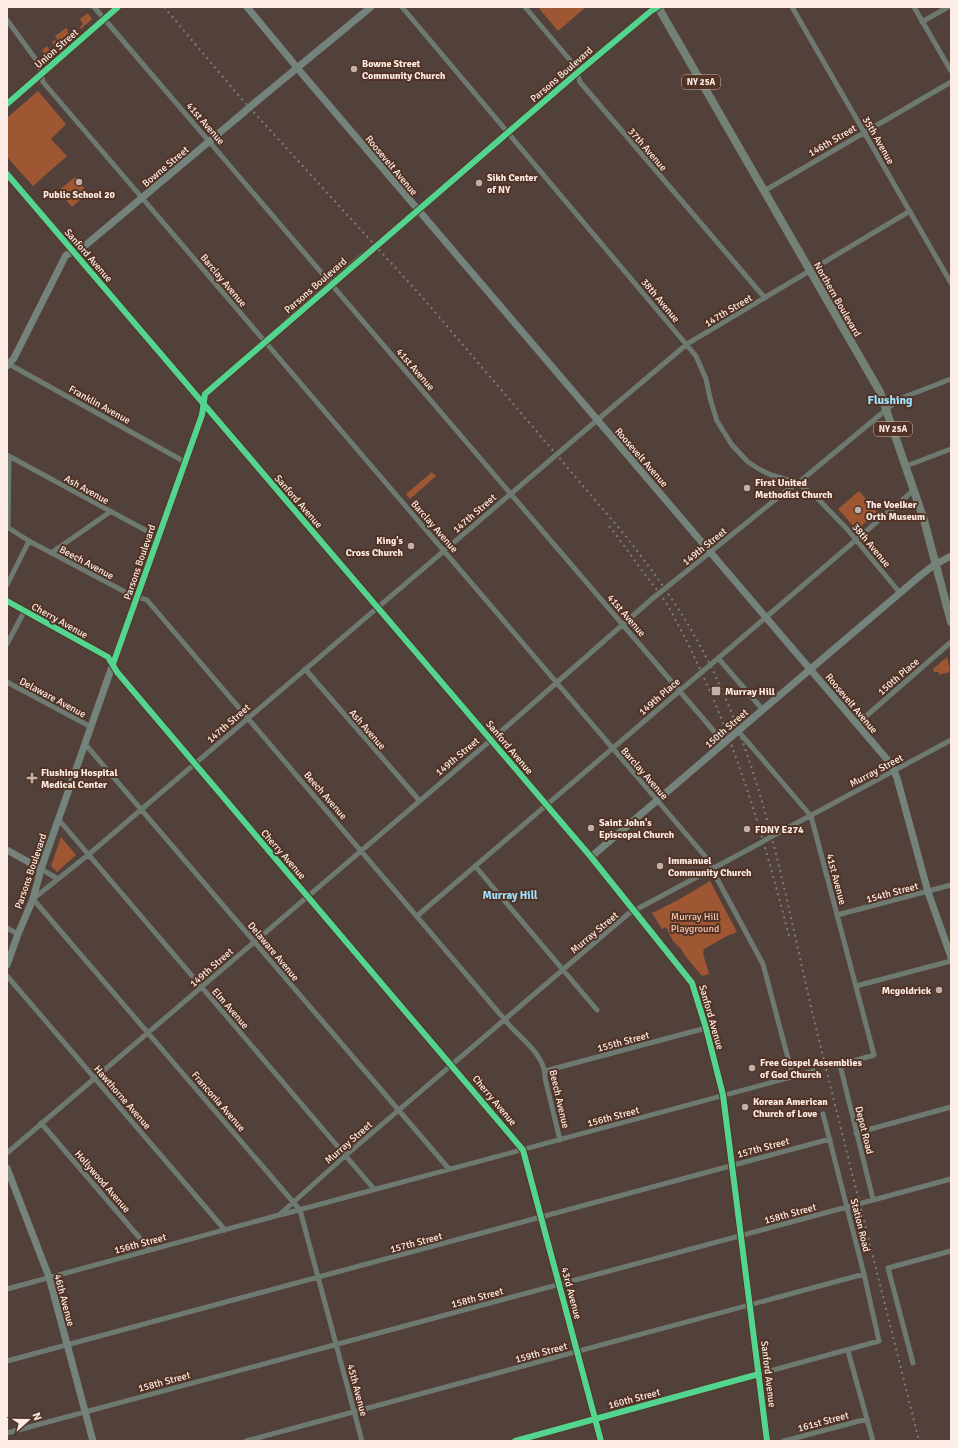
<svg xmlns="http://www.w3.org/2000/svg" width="958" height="1448" font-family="Signika,sans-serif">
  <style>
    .green { fill: #9f5632 }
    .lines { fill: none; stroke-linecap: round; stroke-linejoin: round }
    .street { stroke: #6d7971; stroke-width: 5 }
    .secondary { stroke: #74837b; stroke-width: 7 }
    .primary { stroke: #748177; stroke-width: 8 }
    .rail { stroke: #7d7d77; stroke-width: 2; stroke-dasharray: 2 4; stroke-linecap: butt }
    .street-bridge { stroke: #6d7971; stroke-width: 5 }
    .secondary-bridge { stroke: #74837b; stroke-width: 7 }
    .cycleway-casing { stroke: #523325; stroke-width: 8 }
    .cycleway { stroke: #53d58f; stroke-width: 6 }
    .poi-dot { fill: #c1b1aa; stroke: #523325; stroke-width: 1.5 }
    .labels { text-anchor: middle; stroke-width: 4; stroke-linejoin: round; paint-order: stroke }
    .shield { fill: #523325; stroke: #cab5ac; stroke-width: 1 }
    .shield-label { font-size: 9px; font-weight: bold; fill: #fdede6 }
    .street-label { font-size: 10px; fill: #fdede6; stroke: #523325 }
    .poi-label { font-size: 10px; font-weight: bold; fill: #fdede6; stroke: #523325; text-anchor: start }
    .park-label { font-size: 10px; fill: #f7c4ad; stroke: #523325 }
    .neighbourhood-label { font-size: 11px; font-weight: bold; fill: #9de3ff; stroke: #523325 }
    .quarter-label { font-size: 12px; font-weight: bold; fill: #9de3ff; stroke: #523325 }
  </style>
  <rect width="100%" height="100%" fill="#52413a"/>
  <!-- green -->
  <path class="green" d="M538 7H586L558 31Z
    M88 13 92 19 81 29 80 27 83 24 80 19Z
    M66 28 68 30 67 31 72 38 62 46 55 36Z
    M55 40 61 47 47 59 42 50 47 46 50 51 55 47 52 42Z
    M38 91 66 124 51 139 67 156 33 186 7 157V118Z
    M75 177 88 193 72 207 58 191Z
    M432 472 436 476 410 499 406 494Z
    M859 491 877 512 857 530 838 509Z
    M947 657 950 670 949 671V672L939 675V672H934L933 669Z
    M61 837 76 855 57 872 51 866Z
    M710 881 737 932 727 936 704 949 703 953 709 974 702 976 685 956 680 947H678L675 942 674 943 666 927 662 929 652 913 678 900Z"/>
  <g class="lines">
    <!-- street -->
    <path class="street" d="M94 7 724 743
      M402 7 696 356 706 379 710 398 717 421 732 445 748 462 759 469 771 475 798 483 818 499 847 529 900 593
      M525 7 575 66 580 82 765 298
      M792 7 951 283
      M914 7 951 71
      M7 20 40 65 43 82 710 862 715 875 763 964 793 1077
      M922 22 948 7
      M764 191 951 82
      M7 363 185 462
      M563 449 687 344 910 211
      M7 455 158 537
      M906 466 951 449
      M7 527 29 541 129 594 147 600 511 1027C524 1041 546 1057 545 1078L560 1140
      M8 527 9 456
      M51 553 110 512
      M7 585 29 541
      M667 587 786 491 798 483 899 399 951 379
      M7 601 108 657 117 672 523 1150 601 1441
      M7 644 24 612
      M718 658 763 710
      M715 661 914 490
      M305 669 419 800
      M7 682 91 727
      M857 724 951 642
      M85 744 449 1169
      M752 747 811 816 874 1055 840 1065 873 1199
      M59 820 374 1189
      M780 832 951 740
      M475 866 597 1010
      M41 869 58 879
      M837 915 951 885
      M417 916 697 676
      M7 928 18 934
      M7 976 225 1230
      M856 986 951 961
      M545 1071 706 1028
      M41 1123 150 1250
      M856 1133 951 1107
      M7 1153 497 735 653 598
      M280 1215 814 1071
      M7 1289 279 1215 345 1156 628 914 751 848
      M848 1351 873 1441
      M7 1361 830 1139
      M913 1363 888 1268 951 1251
      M7 1433 951 1179
      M246 1441 864 1274
      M362 1441 300 1210 33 899 88 855 548 462
      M515 1441 879 1341 864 1274 823 1114
      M784 1441 867 1419"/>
    <!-- secondary -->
    <path class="secondary" d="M247 7 304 76 891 764 897 778 928 892 951 957
      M257 101 371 7
      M7 104 118 7
      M7 174 591 857 692 983 706 1028 723 1095 767 1441
      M384 240 577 73 651 11 658 7
      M7 366 14 358 66 255 81 249 237 118
      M753 718 921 575 934 565 951 556
      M7 850 41 869
      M591 857 724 743
      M7 965 18 934 33 899 41 869 108 678 202 415 205 394 360 259
      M7 1168 49 1277 93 1441"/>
    <!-- primary -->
    <path class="primary" d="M658 7 880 392 924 520 951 622"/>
    <!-- rail -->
    <path class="rail" d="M164 7 239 96 423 298 624 534C649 566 673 598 693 633 763 754 784 895 816 1028 850 1166 885 1304 919 1441
      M609 526C622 542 634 560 647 577 654 586 662 596 668 606 727 712 760 822 790 940"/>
    <!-- street-bridge -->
    <path class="street-bridge" d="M548 462 563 449
      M653 598 667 587
      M697 676 715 661
      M738 731 752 747
      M751 848 780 832"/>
    <!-- secondary-bridge -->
    <path class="secondary-bridge" d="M237 118 257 101
      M360 259 384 240
      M724 743 753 718"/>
    <defs>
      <path id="cycleway" d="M7 104 118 7
        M7 174 591 857 692 983 706 1028 723 1095 767 1441
        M7 601 108 657 117 672 523 1150 601 1441
        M113 664 202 415 205 394 577 73 651 11 658 7
        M515 1441 759 1374"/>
    </defs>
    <!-- cycleway casing -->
    <use href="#cycleway" class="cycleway-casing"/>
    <!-- cycleway -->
    <use href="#cycleway" class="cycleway"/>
  </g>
  <!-- markers -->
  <g class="poi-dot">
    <circle cx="354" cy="69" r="4"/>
    <circle cx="79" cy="182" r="4"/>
    <circle cx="479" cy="183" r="4"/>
    <circle cx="747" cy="488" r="4"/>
    <circle cx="858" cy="510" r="4"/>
    <circle cx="411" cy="546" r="4"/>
    <rect x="711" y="686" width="10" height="10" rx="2"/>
    <path d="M30 772h4v4h4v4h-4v4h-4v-4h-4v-4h4z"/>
    <circle cx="591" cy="828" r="4"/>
    <circle cx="747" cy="829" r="4"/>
    <circle cx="660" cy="866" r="4"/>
    <circle cx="939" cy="990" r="4"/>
    <circle cx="752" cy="1068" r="4"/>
    <circle cx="745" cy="1107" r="4"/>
  </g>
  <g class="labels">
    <!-- shield labels -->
    <g class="shield">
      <rect x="682" y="75" width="38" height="14" rx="3"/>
      <rect x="874" y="422" width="38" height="14" rx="3"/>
    </g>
    <g class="shield-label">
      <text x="701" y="85">NY 25A</text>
      <text x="893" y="432">NY 25A</text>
    </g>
    <!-- street labels -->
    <g class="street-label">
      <text transform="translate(56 48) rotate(-41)" y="4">Union Street</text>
      <text transform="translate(561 74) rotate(-41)" y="4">Parsons Boulevard</text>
      <text transform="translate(206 123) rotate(49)" y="4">41st Avenue</text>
      <text transform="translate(832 140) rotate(-30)" y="4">146th Street</text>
      <text transform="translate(879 140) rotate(60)" y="4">35th Avenue</text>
      <text transform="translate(648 149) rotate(49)" y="4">37th Avenue</text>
      <text transform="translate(392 165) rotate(50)" y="4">Roosevelt Avenue</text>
      <text transform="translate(165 166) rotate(-40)" y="4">Bowne Street</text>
      <text transform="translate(89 255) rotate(49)" y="4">Sanford Avenue</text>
      <text transform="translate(224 280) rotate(50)" y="4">Barclay Avenue</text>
      <text transform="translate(315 285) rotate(-41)" y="4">Parsons Boulevard</text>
      <text transform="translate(838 299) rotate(60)" y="4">Northern Boulevard</text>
      <text transform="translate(661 300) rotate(50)" y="4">38th Avenue</text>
      <text transform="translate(728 310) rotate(-31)" y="4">147th Street</text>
      <text transform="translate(416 369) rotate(49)" y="4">41st Avenue</text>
      <text transform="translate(100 404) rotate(29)" y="4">Franklin Avenue</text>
      <text transform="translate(642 457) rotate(49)" y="4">Roosevelt Avenue</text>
      <text transform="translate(87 489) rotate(29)" y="4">Ash Avenue</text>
      <text transform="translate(299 501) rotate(49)" y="4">Sanford Avenue</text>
      <text transform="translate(474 513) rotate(-41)" y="4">147th Street</text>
      <text transform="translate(435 526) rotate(49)" y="4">Barclay Avenue</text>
      <text transform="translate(872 545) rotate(50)" y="4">38th Avenue</text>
      <text transform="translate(704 546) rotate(-39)" y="4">149th Street</text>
      <text transform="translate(87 562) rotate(28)" y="4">Beech Avenue</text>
      <text transform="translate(139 562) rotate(-71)" y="4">Parsons Boulevard</text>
      <text transform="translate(627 615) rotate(49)" y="4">41st Avenue</text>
      <text transform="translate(60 620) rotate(29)" y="4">Cherry Avenue</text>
      <text transform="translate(898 676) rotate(-41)" y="4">150th Place</text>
      <text transform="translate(659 696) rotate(-41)" y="4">149th Place</text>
      <text transform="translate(53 697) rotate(28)" y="4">Delaware Avenue</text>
      <text transform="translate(852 703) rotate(50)" y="4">Roosevelt Avenue</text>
      <text transform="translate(228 723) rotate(-41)" y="4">147th Street</text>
      <text transform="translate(726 728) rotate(-41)" y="4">150th Street</text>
      <text transform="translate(368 729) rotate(49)" y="4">Ash Avenue</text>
      <text transform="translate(510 747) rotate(50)" y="4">Sanford Avenue</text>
      <text transform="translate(457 756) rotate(-40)" y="4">149th Street</text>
      <text transform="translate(876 770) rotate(-28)" y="4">Murray Street</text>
      <text transform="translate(645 773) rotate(49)" y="4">Barclay Avenue</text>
      <text transform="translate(326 795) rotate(49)" y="4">Beech Avenue</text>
      <text transform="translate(284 854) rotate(49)" y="4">Cherry Avenue</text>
      <text transform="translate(30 871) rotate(-71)" y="4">Parsons Boulevard</text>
      <text transform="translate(837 879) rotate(75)" y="4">41st Avenue</text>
      <text transform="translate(892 892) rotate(-15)" y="4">154th Street</text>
      <text transform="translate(594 932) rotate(-40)" y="4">Murray Street</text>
      <text transform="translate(274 951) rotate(50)" y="4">Delaware Avenue</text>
      <text transform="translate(211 967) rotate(-41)" y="4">149th Street</text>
      <text transform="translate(231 1008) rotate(49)" y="4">Elm Avenue</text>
      <text transform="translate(712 1017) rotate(74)" y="4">Sanford Avenue</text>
      <text transform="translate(623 1041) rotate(-15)" y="4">155th Street</text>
      <text transform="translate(123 1097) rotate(49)" y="4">Hawthorne Avenue</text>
      <text transform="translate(560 1099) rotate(77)" y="4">Beech Avenue</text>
      <text transform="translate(495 1100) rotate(50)" y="4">Cherry Avenue</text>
      <text transform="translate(219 1101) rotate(49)" y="4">Franconia Avenue</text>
      <text transform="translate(613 1116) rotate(-15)" y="4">156th Street</text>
      <text transform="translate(865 1130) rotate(76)" y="4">Depot Road</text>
      <text transform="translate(348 1142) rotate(-41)" y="4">Murray Street</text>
      <text transform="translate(763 1147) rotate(-15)" y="4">157th Street</text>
      <text transform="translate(103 1181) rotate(49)" y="4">Hollywood Avenue</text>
      <text transform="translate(790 1213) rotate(-15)" y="4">158th Street</text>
      <text transform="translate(861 1225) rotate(76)" y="4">Station Road</text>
      <text transform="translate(416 1242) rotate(-15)" y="4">157th Street</text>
      <text transform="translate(140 1243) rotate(-15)" y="4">156th Street</text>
      <text transform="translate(572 1293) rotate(75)" y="4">43rd Avenue</text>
      <text transform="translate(477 1297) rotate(-15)" y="4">158th Street</text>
      <text transform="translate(65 1300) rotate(75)" y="4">46th Avenue</text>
      <text transform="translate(541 1352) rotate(-15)" y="4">159th Street</text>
      <text transform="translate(769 1374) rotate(83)" y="4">Sanford Avenue</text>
      <text transform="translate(164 1381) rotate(-15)" y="4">158th Street</text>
      <text transform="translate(358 1390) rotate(75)" y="4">45th Avenue</text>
      <text transform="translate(634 1398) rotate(-15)" y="4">160th Street</text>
      <text transform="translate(823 1421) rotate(-15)" y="4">161st Street</text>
    </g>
    <!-- poi labels -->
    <g class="poi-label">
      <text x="362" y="67">Bowne Street<tspan x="362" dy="12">Community Church</tspan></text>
      <text x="487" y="181">Sikh Center<tspan x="487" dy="12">of NY</tspan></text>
      <text x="79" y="198" text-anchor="middle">Public School 20</text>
      <text x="755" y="486">First United<tspan x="755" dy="12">Methodist Church</tspan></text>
      <text x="866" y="508">The Voelker<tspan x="866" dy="12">Orth Museum</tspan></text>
      <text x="403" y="544" text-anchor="end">King's<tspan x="403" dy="12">Cross Church</tspan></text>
      <text x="725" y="695">Murray Hill</text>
      <text x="41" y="776">Flushing Hospital<tspan x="41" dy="12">Medical Center</tspan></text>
      <text x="599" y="826">Saint John's<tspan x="599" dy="12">Episcopal Church</tspan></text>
      <text x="755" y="833">FDNY E274</text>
      <text x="668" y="864">Immanuel<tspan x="668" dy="12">Community Church</tspan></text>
      <text x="931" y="994" text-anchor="end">Mcgoldrick</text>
      <text x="760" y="1066">Free Gospel Assemblies<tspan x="760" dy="12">of God Church</tspan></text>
      <text x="753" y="1105">Korean American<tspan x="753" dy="12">Church of Love</tspan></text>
    </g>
    <!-- park labels -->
    <g class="park-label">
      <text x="695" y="920">Murray Hill<tspan x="695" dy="12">Playground</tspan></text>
    </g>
    <!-- neighbourhood labels -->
    <g class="neighbourhood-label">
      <text x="510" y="899">Murray Hill</text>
    </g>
    <!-- quarter labels -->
    <g class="quarter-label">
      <text x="890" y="404">Flushing</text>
    </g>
  </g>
  <!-- border -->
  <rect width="958" height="1448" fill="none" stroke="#fdede6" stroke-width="16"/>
  <!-- north arrow -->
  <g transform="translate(28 1420) rotate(69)" stroke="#523325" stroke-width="3" paint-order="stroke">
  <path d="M0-3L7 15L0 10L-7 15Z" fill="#fdede6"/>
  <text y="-6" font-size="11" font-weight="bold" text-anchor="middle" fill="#fdede6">N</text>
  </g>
</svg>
